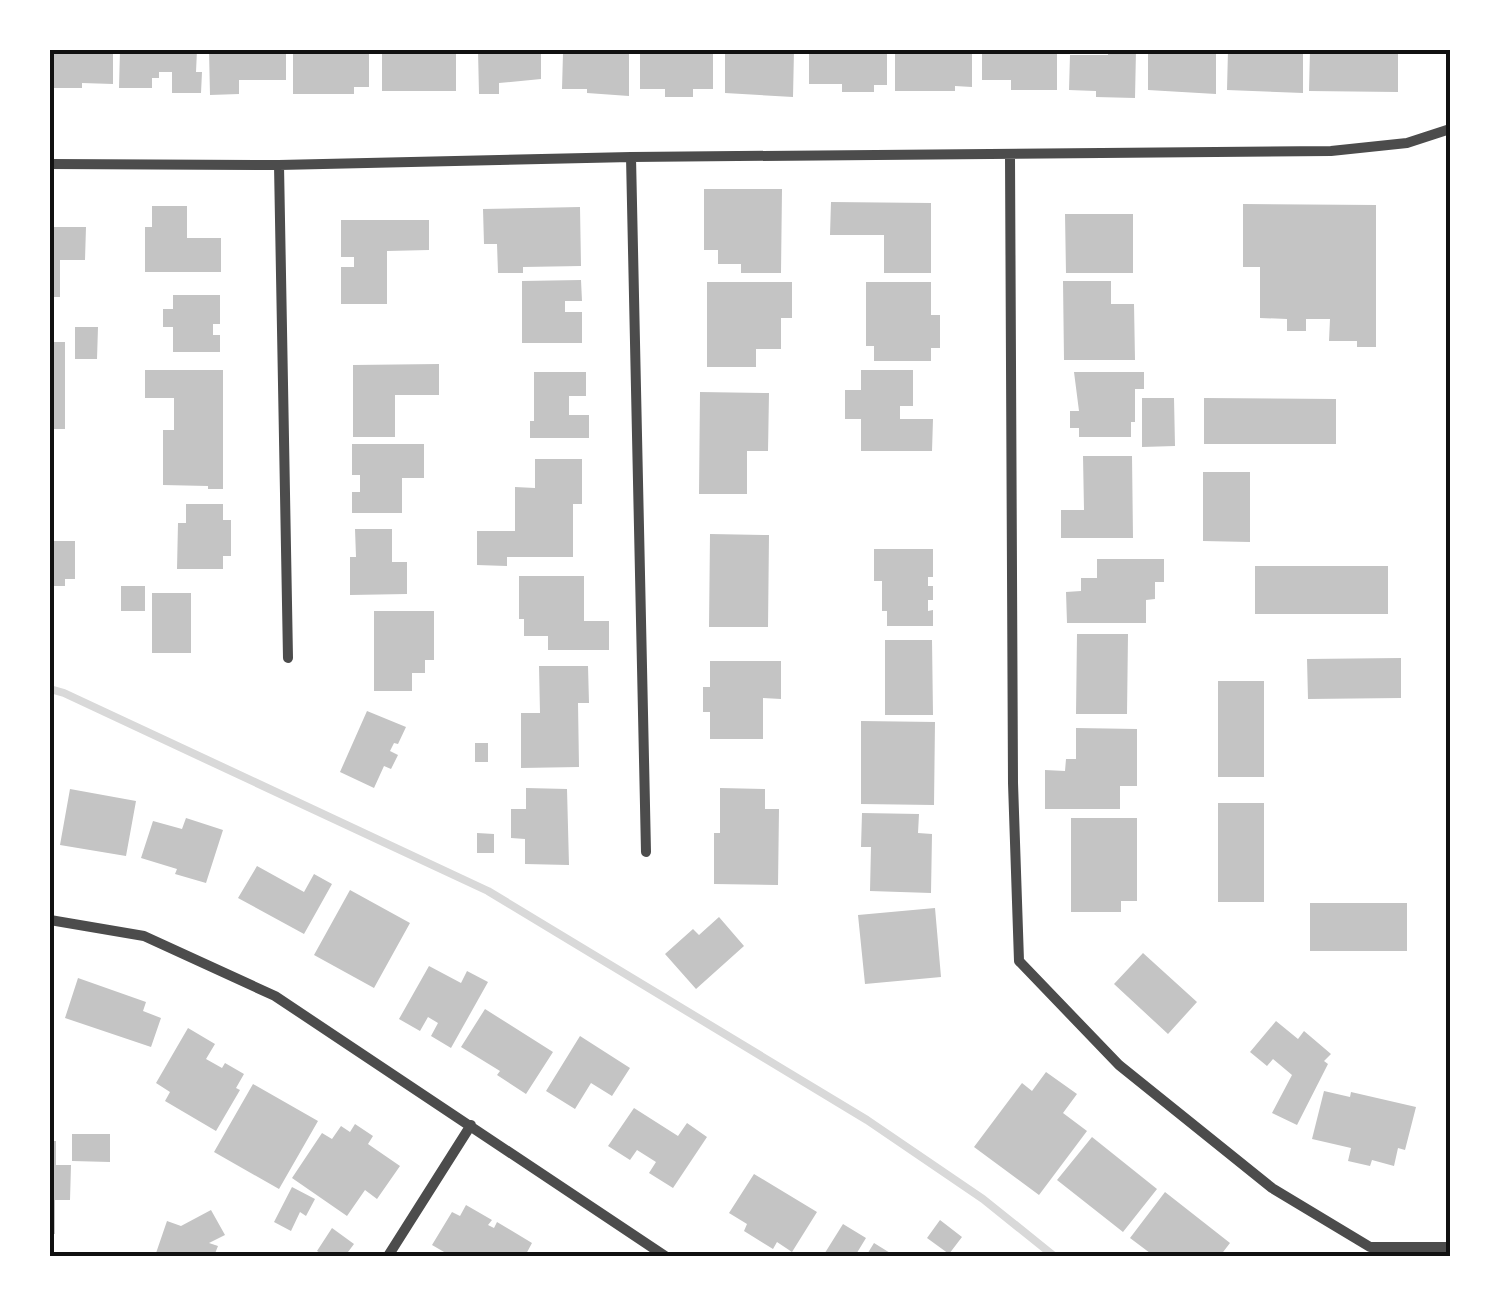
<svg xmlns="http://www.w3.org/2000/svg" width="1500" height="1306" font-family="'Archivo Narrow',sans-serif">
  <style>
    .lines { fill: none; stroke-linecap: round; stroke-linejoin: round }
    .stream { stroke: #d9d9d9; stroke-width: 8 }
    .building { fill: #c4c4c4 }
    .minor { stroke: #4c4c4c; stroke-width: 10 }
    .neatline { fill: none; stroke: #111; stroke-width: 4 }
  </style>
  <rect width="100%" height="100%" fill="#fff"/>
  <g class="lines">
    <!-- stream -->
    <path class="stream" d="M50 689 64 693 488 891 867 1120 983 1199 1054 1256"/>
  </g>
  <!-- building -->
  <path class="building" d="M50 50H113V84L82 83V88H54V84L50 83Z
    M120 50H197L196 72H202L201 93H172V72H159V78H152V88H119Z
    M209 50H286V80H239V94L210 95Z
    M293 50H369V87H354V94H293Z
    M382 50H456V91H382Z
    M478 50H541V79L499 83V94H479Z
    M597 50H629V96L587 93V89H562L563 53H597Z
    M640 50H713V89H693V97H665V89H640Z
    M725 50H794L793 97 725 93Z
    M809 50H887V85H874V92H842V84H809Z
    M895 50H972V87L955 86V91H895Z
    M982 50H1057V90H1011V80H982Z
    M1108 50H1136L1135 98 1096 97V91L1069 90 1070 55H1108Z
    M1216 50V94L1148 90V51Z
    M1228 50H1303V93L1227 90Z
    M1310 50H1398V92L1309 91Z
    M704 189H782L781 273H741V264H718V250H704Z
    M831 202 931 203V273H884V235H830Z
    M1243 204 1376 205V347H1357V341H1329L1330 319H1306V331H1287V319L1260 318V267H1243Z
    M152 206H187V238H221V272H145V227H152Z
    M580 207 581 266 523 267V273H498L497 244H484L483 209Z
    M1065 214H1133V273H1066Z
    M341 220H429V250L387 251V304H341V267H354V257H341Z
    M50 227H86L85 260H60V297H50Z
    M581 280 582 301H565V312H582V343H522V281Z
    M1063 281H1111V304H1134L1135 360H1064Z
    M707 282H792V318H781V349H756V367H707Z
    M866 282H931V315H940V348H931V361H874V346H866Z
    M173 295H220V324H213V335H220V352H173V327H163V309H173Z
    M75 327H98L97 359H75Z
    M50 342H65V429H50Z
    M439 364V395H395V437H353V365Z
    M145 370H223V489H208V486L163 485V430H174V398H145Z
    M861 370H913V406H900V419H933L932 451H861V419H845V390H861Z
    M534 372H586V396H569V415H589V438H530V421H534Z
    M1074 372H1144V389H1135V422H1131V437H1079V428H1070V411H1079Z
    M700 392 769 393 768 451H747V494H699Z
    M1142 398H1174L1175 446 1142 447Z
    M1204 398 1336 399V444H1204Z
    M352 444H424V478H402V513H352V492H360V475H352Z
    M1083 456H1132L1133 538H1061V510H1084Z
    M535 459H582V504H573V557H507V566L477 565V531H515V487L535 488Z
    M1203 472H1250V542L1203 541Z
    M186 504H223V520H231V556H223V569H177L178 523H186Z
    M355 529H392V562H407V594L350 595V557H356Z
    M710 534 769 535 768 627H709Z
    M50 541H75V579H65V586H50Z
    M874 549H933V577H928V586H933V600H928V611L933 610V626H887V611H882V581H874Z
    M1097 559H1164V582H1155V599L1146 600V623H1067L1066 592 1081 591V578H1097Z
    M1255 566H1388V614H1255Z
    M519 576H584V621H609V650H548V636H524V619H519Z
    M121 586H145V611H121Z
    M152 593H191V653H152Z
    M374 611H434V660H425V673H412V691H374Z
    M1077 634H1128L1127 714H1076Z
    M885 640H932L933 715H885Z
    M1401 658V698L1308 699 1307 659Z
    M710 661H781V699L763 698V739H710V712H703V687H710Z
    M539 666H588L589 703H578L579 767 521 768V713H540Z
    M1218 681H1264V777H1218Z
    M367 711 406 727 398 744 394 743 390 751 398 755 391 769 384 766 374 788 340 772Z
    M861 721 935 722 934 805 861 804Z
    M1076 728 1137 729V786H1120V809H1045V770L1065 771 1066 759H1076Z
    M475 743H488V762H475Z
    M526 788 567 789 569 865 525 864V839L511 838V809H526Z
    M720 788 765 789V809H779L778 885 714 884V833H720Z
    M70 789 136 801 126 856 60 845Z
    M1218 803H1264V902H1218Z
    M862 813 919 814 918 833 932 834 931 893 870 891 871 847H861Z
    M186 818 223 830 206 883 175 874 177 869 141 858 153 821 182 829Z
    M1071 818H1137V901H1121V912H1071Z
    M477 833 494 834V853H477Z
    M257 866 304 892 314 874 332 884 304 934 238 898Z
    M350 890 410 923 374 988 314 955Z
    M1310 903H1407V951H1310Z
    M935 908 941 977 865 984 858 915Z
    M719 917 744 946 696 989 665 954 693 929 699 935Z
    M1143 953 1197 1002 1168 1034 1114 984Z
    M429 966 461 983 467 971 488 982 451 1048 431 1036 438 1023 428 1017 420 1031 399 1019Z
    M78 978 146 1002 143 1011 161 1018 151 1047 65 1018Z
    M485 1009 553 1052 526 1094 497 1075 500 1071 461 1047Z
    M1276 1021 1298 1039 1304 1031 1331 1054 1324 1061 1328 1064 1297 1125 1272 1113 1292 1075 1273 1059 1267 1066 1250 1052Z
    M188 1028 215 1044 206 1059 222 1068 225 1063 244 1074 236 1088 240 1090 216 1131 165 1101 170 1092 156 1083Z
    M580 1036 630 1068 612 1096 591 1083 575 1109 546 1091Z
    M1046 1072 1077 1094 1063 1113 1087 1131 1039 1195 974 1147 1022 1083 1032 1091Z
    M253 1084 318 1121 279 1189 214 1152Z
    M1324 1091 1350 1097 1351 1092 1416 1107 1405 1150 1398 1148 1394 1166 1372 1160 1370 1166 1348 1161 1351 1148 1312 1139Z
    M634 1108 678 1136 687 1123 707 1137 673 1188 649 1173 656 1162 637 1150 630 1160 608 1146Z
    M355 1124 373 1136 368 1144 400 1166 377 1199 365 1190 347 1216 292 1178 322 1133 332 1139 341 1126 350 1132Z
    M72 1134H110V1162L72 1161Z
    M1092 1137 1157 1189 1123 1232 1057 1180Z
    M50 1141H56V1165H71L70 1200H55V1234H50Z
    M754 1174 817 1212 792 1252 777 1242 773 1249 744 1231 747 1224 729 1213Z
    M292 1187 315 1199 306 1216 300 1212 291 1231 274 1222Z
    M1165 1192 1230 1243 1220 1256H1154L1130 1238Z
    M466 1205 492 1220 488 1225 494 1228 497 1222 532 1243 525 1256H451L432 1245 452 1212 460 1216Z
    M211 1210 225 1235 209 1243 218 1246 214 1256H155L167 1221 181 1226Z
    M940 1220 962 1237 949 1254 927 1238Z
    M843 1224 866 1238 855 1256H823Z
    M332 1228 354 1244 345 1256H325L317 1251Z
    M874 1243 895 1256H866Z"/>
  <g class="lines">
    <!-- minor -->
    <path class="minor" d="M1010 156 1013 783 1019 961 1119 1065 1272 1188 1370 1247H1450
      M631 157 646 852
      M50 164 279 165 631 157 1331 151 1407 143 1450 129
      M279 165 288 658
      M50 920 144 936 275 996 665 1256
      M388 1256 471 1125"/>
  </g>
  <!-- border -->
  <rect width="1500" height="1306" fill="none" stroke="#ffffff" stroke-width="105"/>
  <rect x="52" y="52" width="1396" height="1202" class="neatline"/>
</svg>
